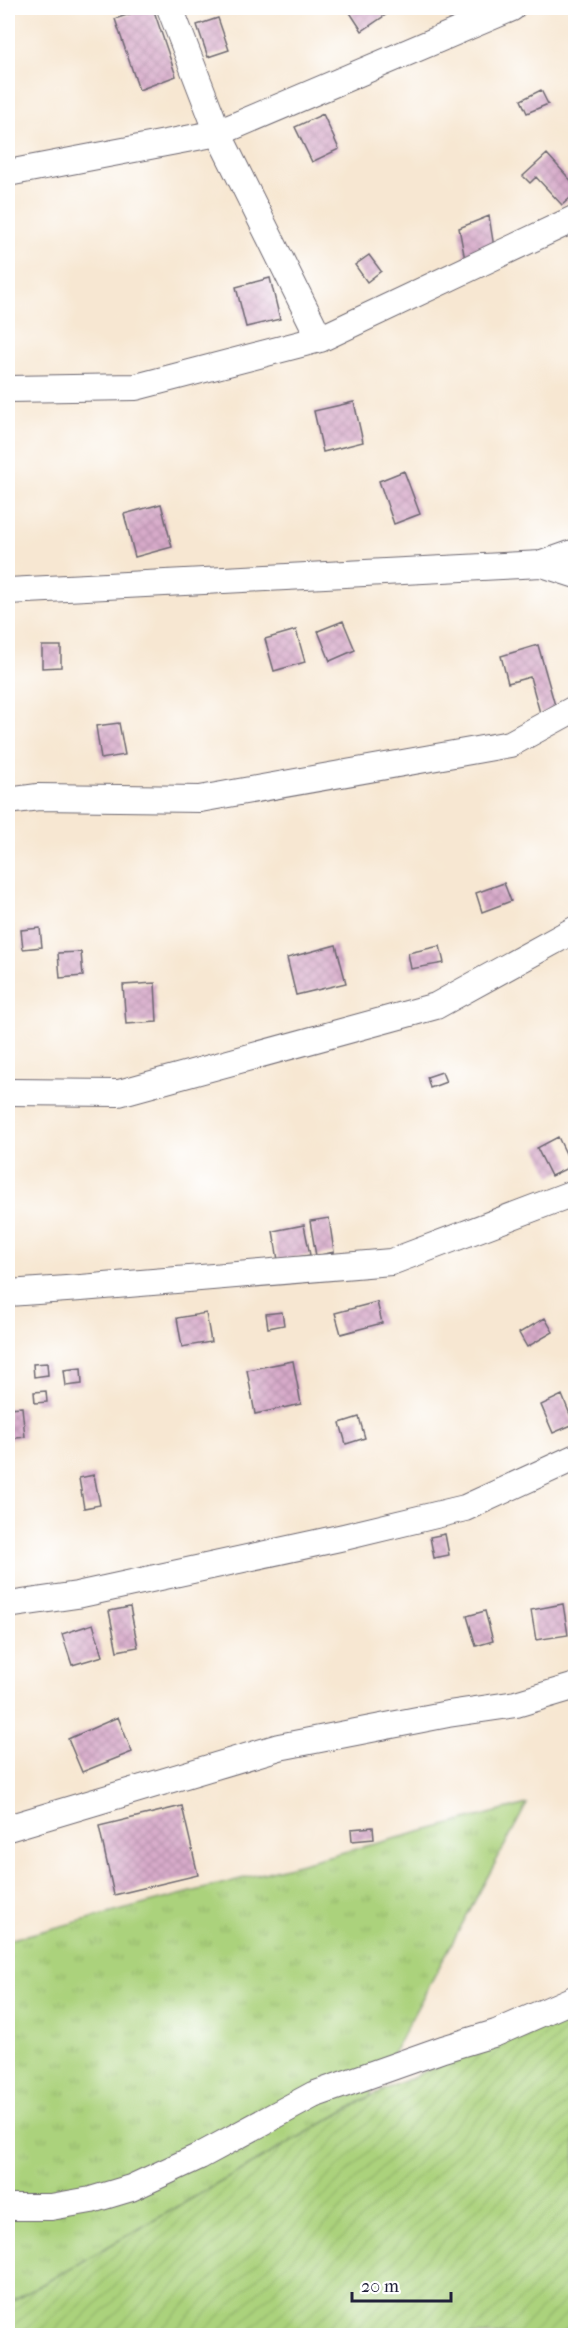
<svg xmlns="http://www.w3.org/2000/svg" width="583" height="2343" font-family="'IM FELL French Canon',serif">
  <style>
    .grass { fill: url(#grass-tufts); stroke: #667a5c; stroke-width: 1.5 }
    .garden { fill: url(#garden-furrows); stroke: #667a5c; stroke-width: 1.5 }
    .building { fill: url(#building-cross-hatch) }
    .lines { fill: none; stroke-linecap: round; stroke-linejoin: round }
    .street-casing { stroke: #6d6770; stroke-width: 28 }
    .street { stroke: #fff; stroke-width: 26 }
  </style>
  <defs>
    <pattern id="grass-tufts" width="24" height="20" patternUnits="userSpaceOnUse" patternTransform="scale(1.5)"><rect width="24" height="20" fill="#abd27c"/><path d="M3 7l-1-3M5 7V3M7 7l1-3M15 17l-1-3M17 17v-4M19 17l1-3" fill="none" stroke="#93b46c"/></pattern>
    <pattern id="garden-furrows" width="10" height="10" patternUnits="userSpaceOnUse" patternTransform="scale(1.5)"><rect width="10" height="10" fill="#abd27c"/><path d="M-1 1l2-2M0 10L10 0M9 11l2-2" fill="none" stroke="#93b46c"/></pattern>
    <pattern id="building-cross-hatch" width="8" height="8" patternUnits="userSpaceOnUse" patternTransform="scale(1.5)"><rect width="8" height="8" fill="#d7aac9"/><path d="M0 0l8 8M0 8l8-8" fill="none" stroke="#b892ae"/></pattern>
  </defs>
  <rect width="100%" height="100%" fill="#fff"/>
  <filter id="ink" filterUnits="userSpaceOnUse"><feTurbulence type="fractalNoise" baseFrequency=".0167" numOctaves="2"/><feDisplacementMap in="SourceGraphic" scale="12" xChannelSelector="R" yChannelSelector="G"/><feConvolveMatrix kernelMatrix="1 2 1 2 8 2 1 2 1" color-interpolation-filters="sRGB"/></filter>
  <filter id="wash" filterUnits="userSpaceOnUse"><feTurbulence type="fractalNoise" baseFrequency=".008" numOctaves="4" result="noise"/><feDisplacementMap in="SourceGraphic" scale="24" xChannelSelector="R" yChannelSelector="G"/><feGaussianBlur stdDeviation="1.35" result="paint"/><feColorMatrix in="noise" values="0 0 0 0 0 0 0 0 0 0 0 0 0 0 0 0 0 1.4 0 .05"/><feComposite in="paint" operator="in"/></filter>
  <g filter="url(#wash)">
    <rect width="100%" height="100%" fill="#f7e7d2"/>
    <!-- grass -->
    <path class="grass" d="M527 1804 369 2097 8 2304V1940Z"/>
    <!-- garden -->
    <path class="garden" d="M575 2003V2335H8V2304L369 2097Z"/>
    <g id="blocks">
      <!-- building -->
      <path class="building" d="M147 8H153L176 76 139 90 115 19Z
        M347 8H383L387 14 362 31Z
        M218 18 229 50 208 57 197 25Z
        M541 90 548 104 527 113 521 100Z
        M323 114 339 149 312 162 295 127Z
        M547 154 576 186V193L562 205 536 177 530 183 523 176Z
        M489 216 495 254 466 265 459 228Z
        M369 255 381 271 367 282 355 265Z
        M270 278 280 319 246 327 236 287Z
        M354 402 363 442 323 452 314 411Z
        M404 471 420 514 394 524 379 481Z
        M161 504 172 547 135 557 124 514Z
        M343 621 355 650 330 661 318 631Z
        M296 630 305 662 274 671 265 639Z
        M538 645 556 709 540 713 530 677 508 683 501 656Z
        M42 646H61V667L42 668Z
        M119 723 125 755 101 759 96 726Z
        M8 854H11L9 880H8Z
        M504 883 511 901 482 912 476 893Z
        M40 928 42 947 23 949 21 930Z
        M336 945 346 983 296 995 287 958Z
        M440 946 444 963 411 969 408 953Z
        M81 952 83 976 60 978 58 953Z
        M155 983 157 1022 126 1024 123 985Z
        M442 1072 446 1082 430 1088 427 1077Z
        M558 1137 572 1166 551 1176 537 1148Z
        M329 1218 334 1252 316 1256 310 1221Z
        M304 1225 310 1255 278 1260 273 1231Z
        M377 1302 382 1323 341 1334 335 1313Z
        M282 1312 284 1325 268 1328 266 1314Z
        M206 1313 211 1342 182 1347 177 1318Z
        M545 1318 553 1332 527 1347 519 1333Z
        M293 1361 301 1404 255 1414 247 1370Z
        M47 1363 48 1375 34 1377 33 1364Z
        M81 1368 82 1384 66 1386 64 1370Z
        M46 1391 47 1402 35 1403 34 1392Z
        M562 1395 574 1424 553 1433 541 1405Z
        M22 1407 25 1437 8 1439V1408Z
        M359 1417 365 1438 346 1444 340 1423Z
        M94 1475 100 1505 84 1508 79 1478Z
        M445 1534 449 1555 434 1558 430 1537Z
        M563 1604 568 1635 536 1640 531 1610Z
        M130 1607 138 1647 117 1651 109 1611Z
        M485 1611 493 1641 476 1646 467 1616Z
        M93 1624 103 1656 72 1665 62 1634Z
        M118 1717 132 1752 82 1772 68 1739Z
        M182 1806 198 1875 114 1895 99 1826Z
        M373 1827 374 1839 352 1841 351 1829Z"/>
    </g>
  </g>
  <g filter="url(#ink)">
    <use href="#blocks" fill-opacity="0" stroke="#6d6770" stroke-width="1.5"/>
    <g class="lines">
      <defs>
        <path id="street" d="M170 8 218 133 320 339
          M8 173 218 133 512 8
          M8 389 136 387 320 339 576 218
          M542 564 576 552
          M8 591 542 564 576 575
          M8 801 38 797 200 799 510 744 576 708
          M8 1092 119 1093 436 1006 576 929
          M8 1293 81 1288 391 1262 576 1192
          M8 1605 77 1595 344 1537 465 1508 576 1457
          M8 1828 279 1747 448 1714 516 1704 576 1686
          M8 2207H51L91 2200 131 2188 200 2156 313 2095 443 2049 496 2033 576 1998"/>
      </defs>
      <!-- street casing -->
      <use href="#street" class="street-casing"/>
      <!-- street -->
      <use href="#street" class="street"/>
    </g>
  </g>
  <!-- margin -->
  <rect width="583" height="2343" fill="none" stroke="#fff" stroke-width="30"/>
  <!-- scale -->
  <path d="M352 2292v9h99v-9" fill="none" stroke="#22223b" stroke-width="3"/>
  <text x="361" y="2292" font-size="18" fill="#22223b" stroke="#ffffff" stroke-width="4.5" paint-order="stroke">20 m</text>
</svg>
